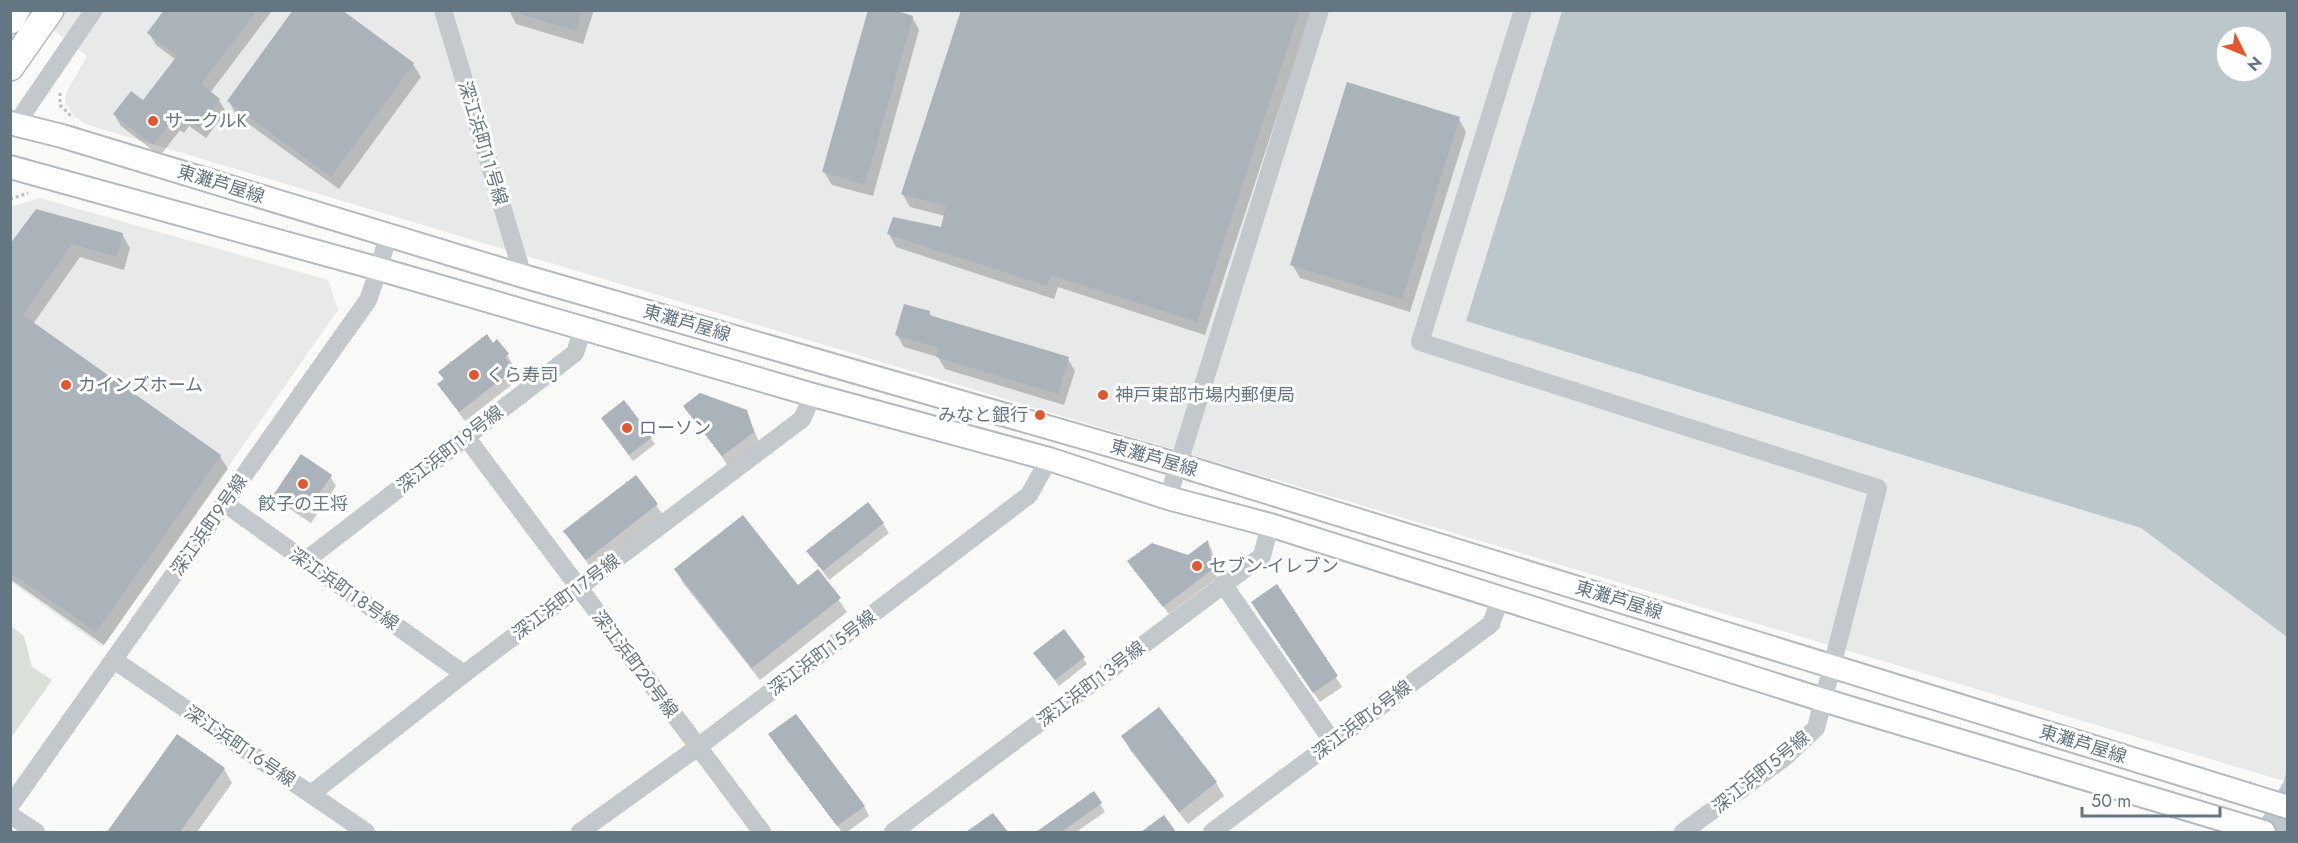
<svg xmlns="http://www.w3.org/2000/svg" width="2298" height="843" font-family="Jost,'Noto Sans JP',sans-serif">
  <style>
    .built { fill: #e8e9e9 }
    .green { fill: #dadfd7 }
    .water { fill: #bbc7cb; fill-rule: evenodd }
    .shadow { fill: #0003 }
    .building { fill: #aab3b9 }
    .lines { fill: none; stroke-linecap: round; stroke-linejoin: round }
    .major-casing { stroke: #b5babe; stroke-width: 26 }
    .highway-casing { stroke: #b4b9bd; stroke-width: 30 }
    .path { stroke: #bbbfc2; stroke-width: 3; stroke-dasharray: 3 3; stroke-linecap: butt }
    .minor { stroke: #c3c8cc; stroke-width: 18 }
    .major { stroke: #fff; stroke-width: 22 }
    .highway { stroke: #fff; stroke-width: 27 }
    .poi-dot { fill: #e4572e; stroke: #fff; stroke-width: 2 }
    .labels { text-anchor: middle; stroke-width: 6; stroke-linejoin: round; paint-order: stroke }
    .poi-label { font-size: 18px; fill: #657683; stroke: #fff; text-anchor: start }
    .street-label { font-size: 18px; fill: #657683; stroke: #fff }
  </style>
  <rect width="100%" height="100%" fill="#fafaf8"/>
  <!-- built -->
  <path class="built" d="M11 10 1562 11 1466 321 2141 528 2287 637 2288 768 2284 781 85 124 73 115 65 102 66 93 87 56 32 14 11 46Z
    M40 198 328 280 338 310 102 647 11 582V207Z"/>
  <!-- green -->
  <path class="green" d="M11 626 24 636 32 667 52 680 11 738Z"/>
  <!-- water -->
  <path class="water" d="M1562 11H2287V637L2141 528 1466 321ZM2226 36H2262V72H2226Z
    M2287 768V832H2254L2284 781Z"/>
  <!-- shadow -->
  <path class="shadow" d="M166 10 272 11 210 93 219 100 226 112 206 138 189 126 184 133 180 130 160 156 121 126 114 114 143 103 176 60 156 45 149 33Z
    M509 10H594L583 44 516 24Z
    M963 10H1312L1205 335 1058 287 1054 299 896 247 889 234 942 229 945 216 910 207 902 193Z
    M912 17 919 30 873 196 832 185 824 172Z
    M413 64 421 77 339 189 236 115 229 101Z
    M1459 119 1466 132 1410 312 1300 278 1292 264Z
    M122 234 130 248 124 270 80 257 33 324 220 456 228 469 104 645 10 579V242Z
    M929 312 932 318 1068 359 1075 371 1064 405 945 369 938 357 904 347 897 335Z
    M493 345 507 355 513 365 510 367 518 380 465 421 439 385Z
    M624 402 655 444 633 461 607 425Z
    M685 407 746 411 759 442 728 465Z
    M330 476 336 486 311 523 282 504 276 494Z
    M636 477 663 515 592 569 571 541Z
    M883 524 889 533 829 580 808 551Z
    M1207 542 1212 550 1217 578 1169 614 1129 562 1188 557Z
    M676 570 798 587 818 571 847 612 760 680 683 583Z
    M1276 586 1342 687 1320 702 1258 612Z
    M1083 658 1087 664 1059 686 1039 659Z
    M1159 709 1216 783 1224 796 1188 824 1130 750 1123 736Z
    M178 736 224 769 232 783 197 832H109Z
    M776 745 864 806 869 816 847 832H842Z
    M1093 793 1105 812 1076 832H1038Z"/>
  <!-- building -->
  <path class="building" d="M164 10H257L201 84 220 99 199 127 182 115 176 122 173 119 153 145 113 114 131 91 143 100 177 56 147 33Z
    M293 10H342L414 63 331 177 227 101Z
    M520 10H582L576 31 520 14Z
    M868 10H894L913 16 865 184 822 172Z
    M961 10H1300L1197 322 1051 275 1047 286 887 234 893 217 941 227 946 206 901 194Z
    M1347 82 1460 117 1402 299 1290 265Z
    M36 209 123 233 117 257 72 244 23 315 221 455 96 632 10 572V244Z
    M904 304 930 311 929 315 1069 357 1058 394 936 357 939 348 895 335Z
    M487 334 493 343 497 339 509 354 505 357 514 369 459 412 437 384 444 379 438 372Z
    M700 393 747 410 754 432 722 456 683 406Z
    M624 400 652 437 629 455 601 418Z
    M301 454 332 475 305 514 274 494Z
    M636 475 658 504 586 560 563 531Z
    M868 502 884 523 823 571 806 551Z
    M743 515 798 585 818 569 841 598 752 668 674 569Z
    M1208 540 1213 569 1163 607 1127 561 1152 543 1188 555Z
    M1277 584 1338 676 1313 693 1251 602Z
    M1064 629 1085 657 1055 680 1033 653Z
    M1159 707 1217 782 1179 812 1121 736Z
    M796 714 865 806 837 826 768 734Z
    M177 734 225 768 180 832H107Z
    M1094 791 1102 803 1061 832H1036Z
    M993 813 1008 832H966Z
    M1164 815 1176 832H1141Z"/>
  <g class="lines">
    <defs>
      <path id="major" d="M10 123 62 136 523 276 1179 465 2288 807
        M10 167 379 269 813 395 1049 459 1168 498 1270 525 1823 700 2264 832"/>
      <path id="highway" d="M10 20 16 10
        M10 67 50 10"/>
    </defs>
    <!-- major casing -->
    <use href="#major" class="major-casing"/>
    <!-- highway casing -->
    <use href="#highway" class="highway-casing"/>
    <!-- path -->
    <path class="path" d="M60 93V105L73 118
      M10 199 28 193"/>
    <!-- minor -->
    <path class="minor" d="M443 10 523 276
      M1523 10 1420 342 1878 488 1816 728 1784 758 1683 832
      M16 124 94 10
      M466 437 762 832
      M1168 498 1320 10
      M224 503 464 674
      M305 561 575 353 583 329
      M1223 584 1333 742
      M114 660 366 832
      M311 794 464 674 802 419 813 395
      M10 806 368 300 379 269 388 235
      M10 815 36 832
      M580 832 698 747 1029 495 1049 459
      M893 832 1262 556 1270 525
      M1212 832 1491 624 1500 599"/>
    <!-- major -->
    <use href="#major" class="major"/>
    <!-- highway -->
    <use href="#highway" class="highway"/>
  </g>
  <!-- markers -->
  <g class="poi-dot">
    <circle cx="153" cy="121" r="6"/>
    <circle cx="474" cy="375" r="6"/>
    <circle cx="66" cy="385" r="6"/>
    <circle cx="1103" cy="395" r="6"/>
    <circle cx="1040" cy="415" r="6"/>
    <circle cx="627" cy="428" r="6"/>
    <circle cx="303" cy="484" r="6"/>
    <circle cx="1197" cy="566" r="6"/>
  </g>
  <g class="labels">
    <!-- poi labels -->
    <g class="poi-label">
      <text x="165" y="127">サークルK</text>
      <text x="486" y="381">くら寿司</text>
      <text x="78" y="391">カインズホーム</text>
      <text x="1115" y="401">神戸東部市場内郵便局</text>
      <text x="1028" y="421" text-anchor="end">みなと銀行</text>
      <text x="639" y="434">ローソン</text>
      <text x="303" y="510" text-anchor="middle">餃子の王将</text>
      <text x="1209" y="572">セブン-イレブン</text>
    </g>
    <!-- street labels -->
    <g class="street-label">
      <text transform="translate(483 143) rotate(73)" y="6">深江浜町１１号線</text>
      <text transform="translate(221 184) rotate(17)" y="6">東灘芦屋線</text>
      <text transform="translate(687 323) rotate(16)" y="6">東灘芦屋線</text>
      <text transform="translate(450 449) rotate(-38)" y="6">深江浜町１９号線</text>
      <text transform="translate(1154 458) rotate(16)" y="6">東灘芦屋線</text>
      <text transform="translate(209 525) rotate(-55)" y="6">深江浜町９号線</text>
      <text transform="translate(344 589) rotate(35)" y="6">深江浜町１８号線</text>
      <text transform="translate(566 597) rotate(-37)" y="6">深江浜町１７号線</text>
      <text transform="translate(1619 600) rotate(17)" y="6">東灘芦屋線</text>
      <text transform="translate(822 653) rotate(-37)" y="6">深江浜町１５号線</text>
      <text transform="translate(635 664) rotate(53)" y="6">深江浜町２０号線</text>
      <text transform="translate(1091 684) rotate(-37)" y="6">深江浜町１３号線</text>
      <text transform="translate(1362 720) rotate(-37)" y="6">深江浜町６号線</text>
      <text transform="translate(2083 744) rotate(17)" y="6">東灘芦屋線</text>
      <text transform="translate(240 746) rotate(34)" y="6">深江浜町１６号線</text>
      <text transform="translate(1761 772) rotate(-39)" y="6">深江浜町５号線</text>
    </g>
  </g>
  <!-- border -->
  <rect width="2298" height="843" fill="none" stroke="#657683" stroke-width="24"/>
  <!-- north arrow -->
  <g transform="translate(2244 54) rotate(133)"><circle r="28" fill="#ffffff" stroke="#c1c8cd" stroke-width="1.5"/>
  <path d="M0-4.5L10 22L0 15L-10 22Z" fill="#e4572e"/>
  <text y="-9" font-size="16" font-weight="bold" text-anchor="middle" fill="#657683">N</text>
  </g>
  <!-- scale -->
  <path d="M2082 807v9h138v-9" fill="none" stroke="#657683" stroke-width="3"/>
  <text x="2091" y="807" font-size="18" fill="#657683" stroke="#ffffff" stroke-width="4.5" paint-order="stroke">50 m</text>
</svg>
